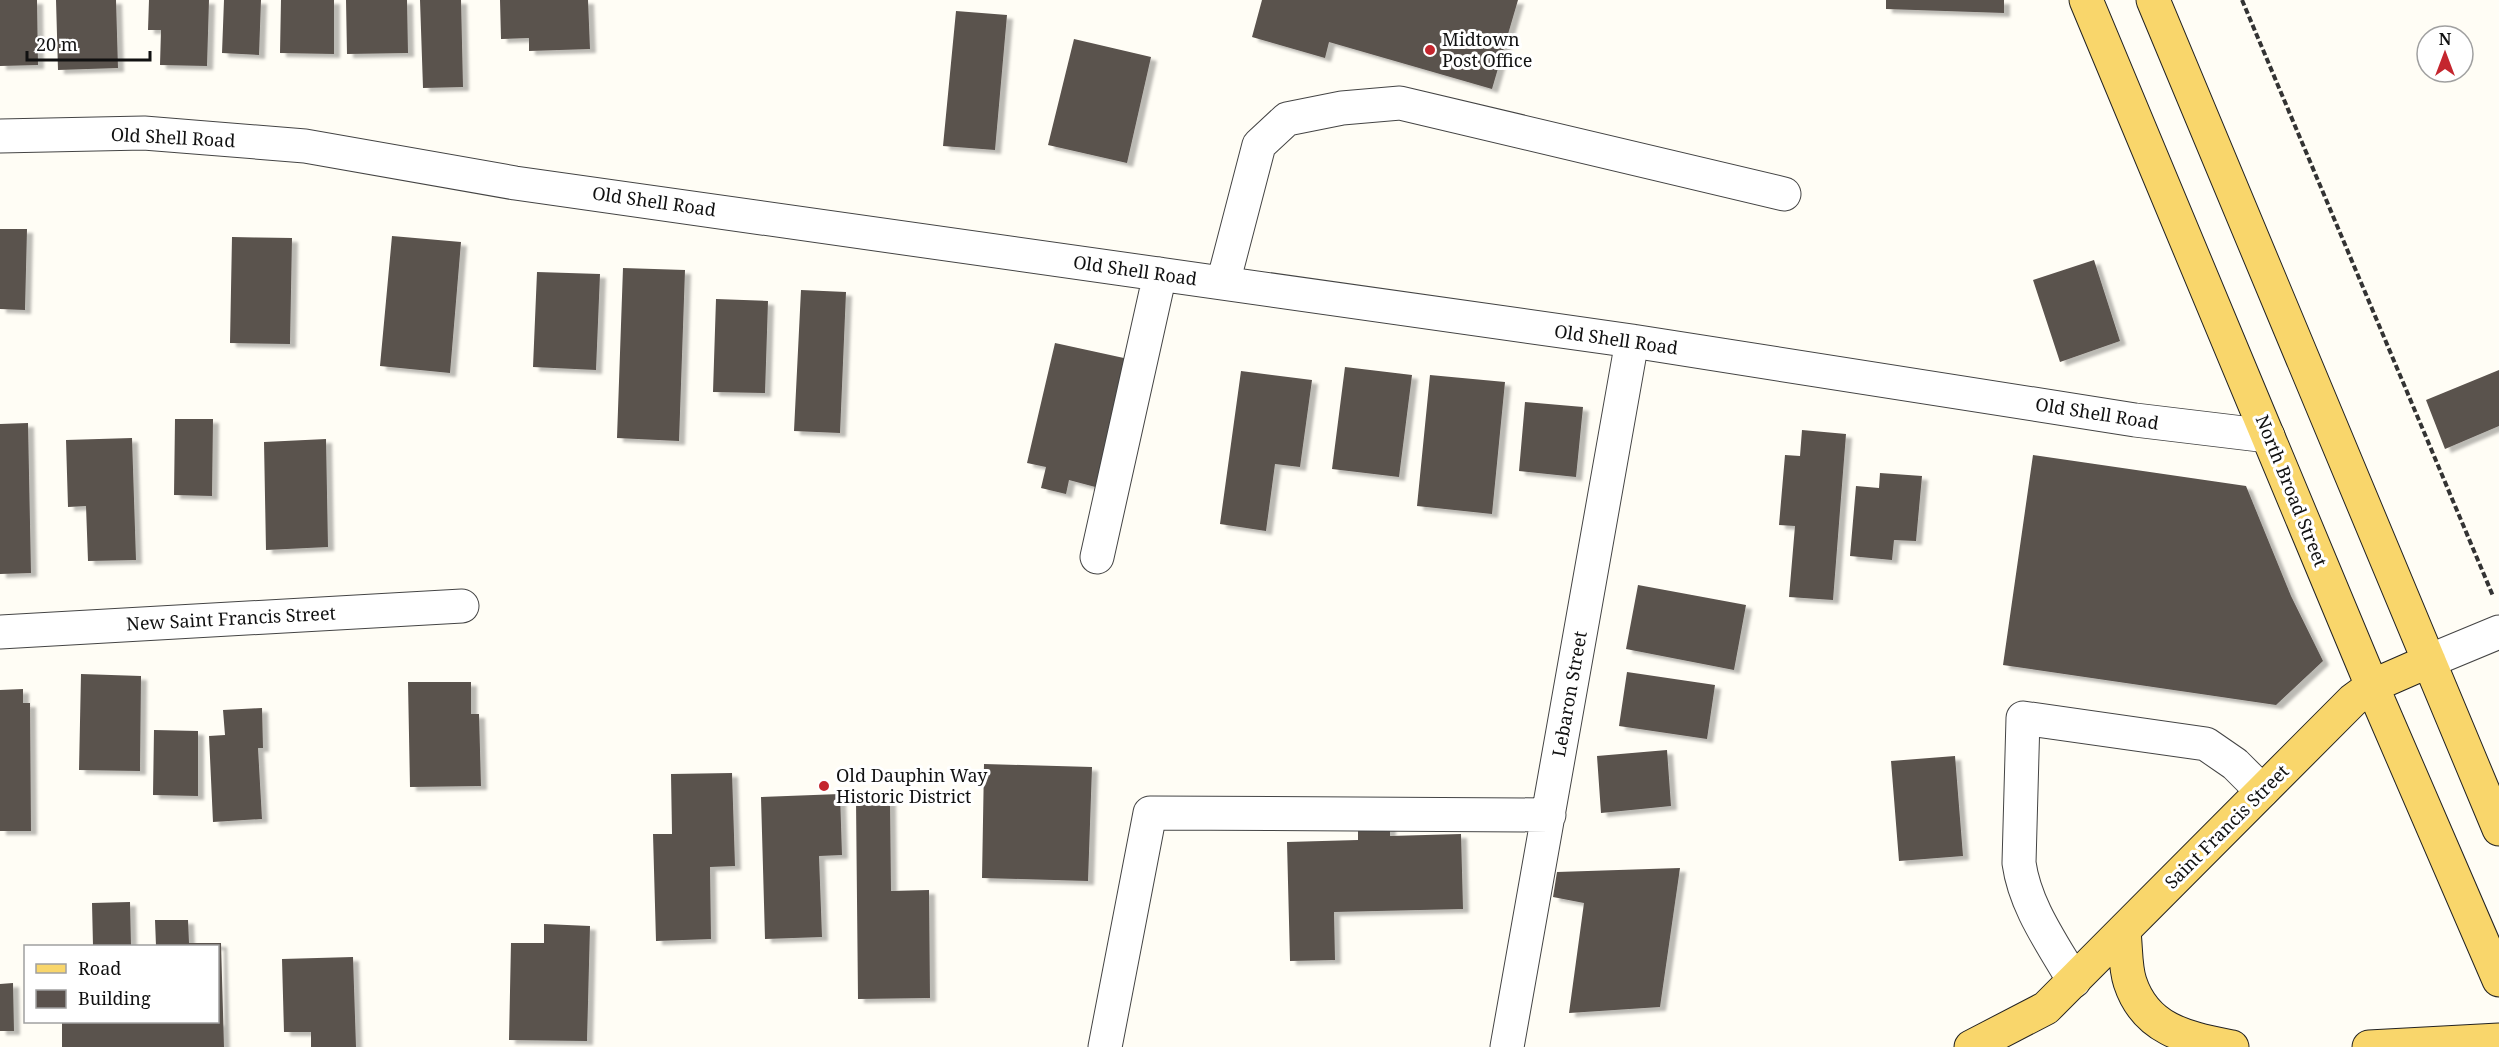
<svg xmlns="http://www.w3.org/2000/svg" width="2499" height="1047" font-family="'Noto Serif',serif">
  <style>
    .building { fill: #5a524d; filter: url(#shadow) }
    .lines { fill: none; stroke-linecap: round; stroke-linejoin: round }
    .minor-casing { stroke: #444; stroke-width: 35 }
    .major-casing { stroke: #222; stroke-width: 35 }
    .path { stroke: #333; stroke-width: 4; stroke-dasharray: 6 3; stroke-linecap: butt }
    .minor { stroke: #fff; stroke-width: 33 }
    .major { stroke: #f9d66b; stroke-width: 33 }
    .poi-dot { fill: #c4262e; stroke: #fff; stroke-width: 2 }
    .labels { text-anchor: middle; stroke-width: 6; stroke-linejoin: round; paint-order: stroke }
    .poi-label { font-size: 18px; fill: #111; stroke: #fff; text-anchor: start }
    .street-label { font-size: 18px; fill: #111; stroke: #fff }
  </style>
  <defs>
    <filter id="shadow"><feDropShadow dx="6" dy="4" stdDeviation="1.5" flood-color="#0004"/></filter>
  </defs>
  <rect width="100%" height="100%" fill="#fffdf5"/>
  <!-- building -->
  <path class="building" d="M0 0H37L38 65 0 66Z
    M56 0H116L118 68 58 70Z
    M149 0H209L207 66 160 65 161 30H148Z
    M224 0H261L259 55 222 53Z
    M281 0H334V54L280 53Z
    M346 0H407L408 53 347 54Z
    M420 0H461L463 87 423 88Z
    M500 0H588L590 49 529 51V38L501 39Z
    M1262 0H1518L1492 89 1329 42 1325 58 1252 37Z
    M1886 0H2004V13L1886 9Z
    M956 11 1007 15 995 150 943 146Z
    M1074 39 1151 57 1127 163 1048 145Z
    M0 229H27L25 310 0 309Z
    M392 236 461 242 450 373 380 366Z
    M232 237 292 238 290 344 230 343Z
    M2094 260 2120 341 2060 362 2033 280Z
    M623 268 685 270 679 441 617 438Z
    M537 272 600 274 596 370 533 367Z
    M801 290 846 292 840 433 794 431Z
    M716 299 768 301 765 393 713 392Z
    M1055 343 1133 360 1103 489 1069 480 1066 494 1041 488 1046 467 1027 463Z
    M1345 367 1412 375 1399 477 1332 469Z
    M2499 370V426L2445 449 2426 400Z
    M1241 371 1312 380 1300 467 1275 464 1266 531 1220 524Z
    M1430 375 1505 382 1492 514 1417 506Z
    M1525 402 1583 407 1576 477 1519 471Z
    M175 419H213L212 496 174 495Z
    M28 423 31 573 0 574V424Z
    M1802 430 1846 434 1833 600 1789 597 1795 526 1779 525 1785 455 1800 456Z
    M132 438 136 560 88 561 86 506 68 507 66 440Z
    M326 439 328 547 266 550 264 442Z
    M2033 455 2246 486 2291 596 2323 661 2276 705 2003 665Z
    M1880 473 1922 476 1916 541 1894 540 1892 560 1850 556 1856 486 1879 488Z
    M1638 585 1746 605 1734 670 1626 649Z
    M1627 672 1715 685 1707 739 1619 726Z
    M81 674 141 676 140 771 79 770Z
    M408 682H471V714H479L481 786 410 787Z
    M23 689V703H30L31 831H0V690Z
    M262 708 263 748H258L262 819 213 822 209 736 225 735 223 710Z
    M154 730 198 731V796L153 795Z
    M1667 750 1671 806 1601 813 1597 756Z
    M1955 756 1963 856 1899 861 1891 761Z
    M984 764 1092 767 1088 881 982 878Z
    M732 773 735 866 710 867 711 939 656 941 653 834H672L671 774Z
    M840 794 842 855 819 856 822 937 765 939 761 797Z
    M856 800H890L891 891 929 890 930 998 858 999Z
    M1390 822V836L1461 834 1463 909 1334 912 1335 960 1290 961 1287 842 1358 840V823Z
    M1680 868 1660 1007 1569 1013 1584 903 1553 897 1557 872Z
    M130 902 131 946H93L92 903Z
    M155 920H188L189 943H221L224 1047H62V1022H218V946H156Z
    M544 924 590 926 587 1041 509 1040 511 943H544Z
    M353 957 356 1047H311V1032H284L282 959Z
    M13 983 14 1031H0V984Z"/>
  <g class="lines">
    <defs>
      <path id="minor" d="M0 136 144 133 305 146 515 183 1632 341 2135 420 2268 436
        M1223 283 1259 145 1287 119 1342 108 1400 103 1784 194
        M1097 557 1160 274
        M0 632 462 606
        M2429 661 2499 632
        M2074 981C2052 943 2025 906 2019 863L2023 718 2206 744 2235 764 2262 791
        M1105 1047 1150 813 1549 815
        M1507 1047 1632 341"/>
      <path id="major" d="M2086 0 2372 686 2499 980
        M2153 0 2499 829
        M2124 932C2126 948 2125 967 2130 982 2146 1031 2188 1038 2232 1047
        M1971 1047 2046 1008 2353 700 2372 686 2429 661
        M2369 1047 2499 1040"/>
    </defs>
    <!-- minor casing -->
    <use href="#minor" class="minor-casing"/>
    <!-- major casing -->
    <use href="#major" class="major-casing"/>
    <!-- path -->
    <path class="path" d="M2242 0 2493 596"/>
    <!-- minor -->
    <use href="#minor" class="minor"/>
    <!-- major -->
    <use href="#major" class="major"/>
  </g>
  <!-- markers -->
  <g class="poi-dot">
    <circle cx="1430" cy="50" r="6"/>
    <circle cx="824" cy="786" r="6"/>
  </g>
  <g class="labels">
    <!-- poi labels -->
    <g class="poi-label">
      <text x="1442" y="46">Midtown<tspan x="1442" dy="21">Post Office</tspan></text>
      <text x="836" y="782">Old Dauphin Way<tspan x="836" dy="21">Historic District</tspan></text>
    </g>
    <!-- street labels -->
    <g class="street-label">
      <text transform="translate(173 138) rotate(3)" y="6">Old Shell Road</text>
      <text transform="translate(654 202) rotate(8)" y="6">Old Shell Road</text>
      <text transform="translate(1135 271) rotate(8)" y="6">Old Shell Road</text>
      <text transform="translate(1616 340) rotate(8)" y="6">Old Shell Road</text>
      <text transform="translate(2097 414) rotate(9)" y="6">Old Shell Road</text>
      <text transform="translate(2291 491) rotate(68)" y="6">North Broad Street</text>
      <text transform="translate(231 619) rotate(-3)" y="6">New Saint Francis Street</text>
      <text transform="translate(1570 694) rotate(-80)" y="6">Lebaron Street</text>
      <text transform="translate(2227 827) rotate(-45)" y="6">Saint Francis Street</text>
    </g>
  </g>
  <!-- legend -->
  <rect x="24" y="945" width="195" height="78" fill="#ffffff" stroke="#a0a0a0" stroke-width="1.5"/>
  <rect x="36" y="964" width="30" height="9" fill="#f9d66b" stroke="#a0a0a0" stroke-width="1.5"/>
  <text x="78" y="975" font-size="18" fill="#111111">Road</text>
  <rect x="36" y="990" width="30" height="18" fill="#5a524d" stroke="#a0a0a0" stroke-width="1.5"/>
  <text x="78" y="1005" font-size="18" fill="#111111">Building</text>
  <!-- north arrow -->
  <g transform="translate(2445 54)"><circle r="28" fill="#ffffff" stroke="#a0a0a0" stroke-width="1.5"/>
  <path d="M0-4.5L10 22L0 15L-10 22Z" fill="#c4262e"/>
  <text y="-9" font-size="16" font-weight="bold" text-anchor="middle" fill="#111111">N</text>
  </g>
  <!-- scale -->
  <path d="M27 51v9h123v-9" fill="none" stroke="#111111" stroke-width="3"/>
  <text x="36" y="51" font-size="18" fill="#111111" stroke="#ffffff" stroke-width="4.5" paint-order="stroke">20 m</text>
</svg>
